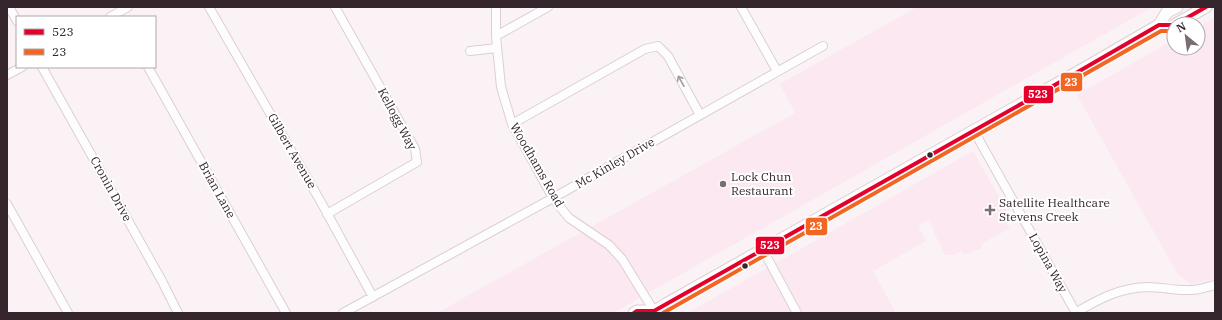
<svg xmlns="http://www.w3.org/2000/svg" width="1222" height="320" font-family="'IBM Plex Serif',serif">
  <style>
    .built { fill: #fbe8f0 }
    .lines { fill: none; stroke-linecap: round; stroke-linejoin: round }
    .minor-casing { stroke: #dbcfd4; stroke-width: 10 }
    .major-casing { stroke: #dbcfd4; stroke-width: 13 }
    .minor { stroke: #fefdfe; stroke-width: 8 }
    .major { stroke: #fefdfe; stroke-width: 11 }
    .bus-1-casing { stroke: #fff; stroke-width: 7 }
    .bus-2-casing { stroke: #fff; stroke-width: 7 }
    .bus-1 { stroke: #e4002b; stroke-width: 4 }
    .bus-2 { stroke: #f26522; stroke-width: 4 }
    .oneway { stroke: #a39ca0 }
    .bus-dot { fill: #34262c; stroke: #fff; stroke-width: 1.5 }
    .poi-dot { fill: #796d72; stroke: #fff; stroke-width: 1.5 }
    .labels { text-anchor: middle; stroke-width: 4; stroke-linejoin: round; paint-order: stroke }
    .street-label { font-size: 12px; fill: #34262c; stroke: #fff }
    .poi-label { font-size: 12px; fill: #34262c; stroke: #fff; text-anchor: start }
    .line-badge { stroke: #fff; stroke-width: 1.5 }
    .badge-label { font-size: 11px; text-anchor: middle; font-weight: bold; fill: #fff }
  </style>
  <rect width="100%" height="100%" fill="#faf2f5"/>
  <!-- built -->
  <path class="built" d="M917 7H1152L613 313H437L795 113 780 84Z
    M1215 17V279L1191 284 1177 273 1077 95 1174 40V48H1198V27Z
    M973 151 1013 222 1007 223 1010 228 981 244 982 247 980 250 976 249 971 253 964 254 962 251 954 255H945L935 234 931 222 928 220 918 226 926 241 873 271 896 313H688Z"/>
  <g class="lines">
    <defs>
      <path id="minor" d="M9 7 17 21
        M209 7 322 204 373 297
        M496 7V36L501 87 512 124 553 198 569 218 609 245 622 259 654 311
        M741 7 777 71
        M110 17 128 7
        M496 36 548 7
        M470 51 497 48
        M42 67 162 281 178 313
        M148 67 286 313
        M7 75 22 67
        M512 124 645 49 658 46 668 56 700 115
        M974 131 1076 313
        M7 204 68 313
        M327 214 417 162 415 149 335 7
        M763 250 797 313
        M343 313 553 198 823 46
        M1075 313C1099 299 1119 288 1147 287 1162 287 1176 291 1191 290 1199 290 1207 287 1215 285"/>
      <path id="major" d="M1176 24 1206 7
        M634 313 637 311H654
        M652 313 666 304 1076 73 1159 25 1167 12 1177 7"/>
    </defs>
    <!-- minor casing -->
    <use href="#minor" class="minor-casing"/>
    <!-- major casing -->
    <use href="#major" class="major-casing"/>
    <!-- minor -->
    <use href="#minor" class="minor"/>
    <!-- major -->
    <use href="#major" class="major"/>
    <defs>
      <path id="bus-1" d="M1176 24 1206 7
        M634 313 637 311H654L1076 73 1159 25H1174"/>
      <path id="bus-2" d="M663 313 1161 31H1174"/>
    </defs>
    <!-- bus-1 casing -->
    <use href="#bus-1" class="bus-1-casing"/>
    <!-- bus-2 casing -->
    <use href="#bus-2" class="bus-2-casing"/>
    <!-- bus-1 -->
    <use href="#bus-1" class="bus-1"/>
    <!-- bus-2 -->
    <use href="#bus-2" class="bus-2"/>
  </g>
  <!-- one-way arrows -->
  <defs><path id="oneway-shaft" d="M-6 0H5M1.5-3L5.5 0L1.5 3" fill="none" stroke-width="1.6" stroke-linecap="round" stroke-linejoin="round"/></defs>
  <use class="oneway" href="#oneway-shaft" transform="translate(681 81) rotate(-119)"/>
  <!-- markers -->
  <g class="bus-dot">
    <circle cx="930" cy="155" r="3.5"/>
    <circle cx="745" cy="266" r="3.5"/>
  </g>
  <g class="poi-dot">
    <circle cx="723" cy="184" r="4"/>
    <path d="M988 204h4v4h4v4h-4v4h-4v-4h-4v-4h4z"/>
  </g>
  <g class="labels">
    <!-- street labels -->
    <g class="street-label">
      <text transform="translate(397 119) rotate(62)" y="4">Kellogg Way</text>
      <text transform="translate(292 151) rotate(60)" y="4">Gilbert Avenue</text>
      <text transform="translate(615 163) rotate(-30)" y="4">Mc Kinley Drive</text>
      <text transform="translate(537 165) rotate(60)" y="4">Woodhams Road</text>
      <text transform="translate(111 189) rotate(61)" y="4">Cronin Drive</text>
      <text transform="translate(217 190) rotate(61)" y="4">Brian Lane</text>
      <text transform="translate(1048 263) rotate(61)" y="4">Lopina Way</text>
    </g>
    <!-- poi labels -->
    <g class="poi-label">
      <text x="731" y="181">Lock Chun<tspan x="731" dy="14">Restaurant</tspan></text>
      <text x="999" y="207">Satellite Healthcare<tspan x="999" dy="14">Stevens Creek</tspan></text>
    </g>
  </g>
  <g class="line-badge">
    <rect x="1060" y="72" width="23" height="20" rx="4" fill="#f26522"/>
    <rect x="1023" y="85" width="31" height="19" rx="4" fill="#e4002b"/>
    <rect x="805" y="217" width="23" height="19" rx="4" fill="#f26522"/>
    <rect x="755" y="236" width="30" height="19" rx="4" fill="#e4002b"/>
  </g>
  <g class="badge-label">
    <text x="1071" y="86">23</text>
    <text x="1038" y="98">523</text>
    <text x="816" y="230">23</text>
    <text x="770" y="249">523</text>
  </g>
  <!-- border -->
  <rect width="1222" height="320" fill="none" stroke="#34262c" stroke-width="16"/>
  <!-- legend -->
  <rect x="16" y="16" width="140" height="52" fill="#ffffff" stroke="#aea8ab"/>
  <rect x="24" y="29" width="20" height="6" fill="#e4002b" stroke="#aea8ab"/>
  <text x="52" y="36" font-size="12" fill="#34262c">523</text>
  <rect x="24" y="49" width="20" height="6" fill="#f26522" stroke="#aea8ab"/>
  <text x="52" y="56" font-size="12" fill="#34262c">23</text>
  <!-- north arrow -->
  <g transform="translate(1186 36) rotate(331)"><circle r="19" fill="#ffffff" stroke="#aea8ab"/>
  <path d="M0-3L7 15L0 10L-7 15Z" fill="#796d72"/>
  <text y="-6" font-size="11" font-weight="bold" text-anchor="middle" fill="#34262c">N</text>
  </g>
</svg>
